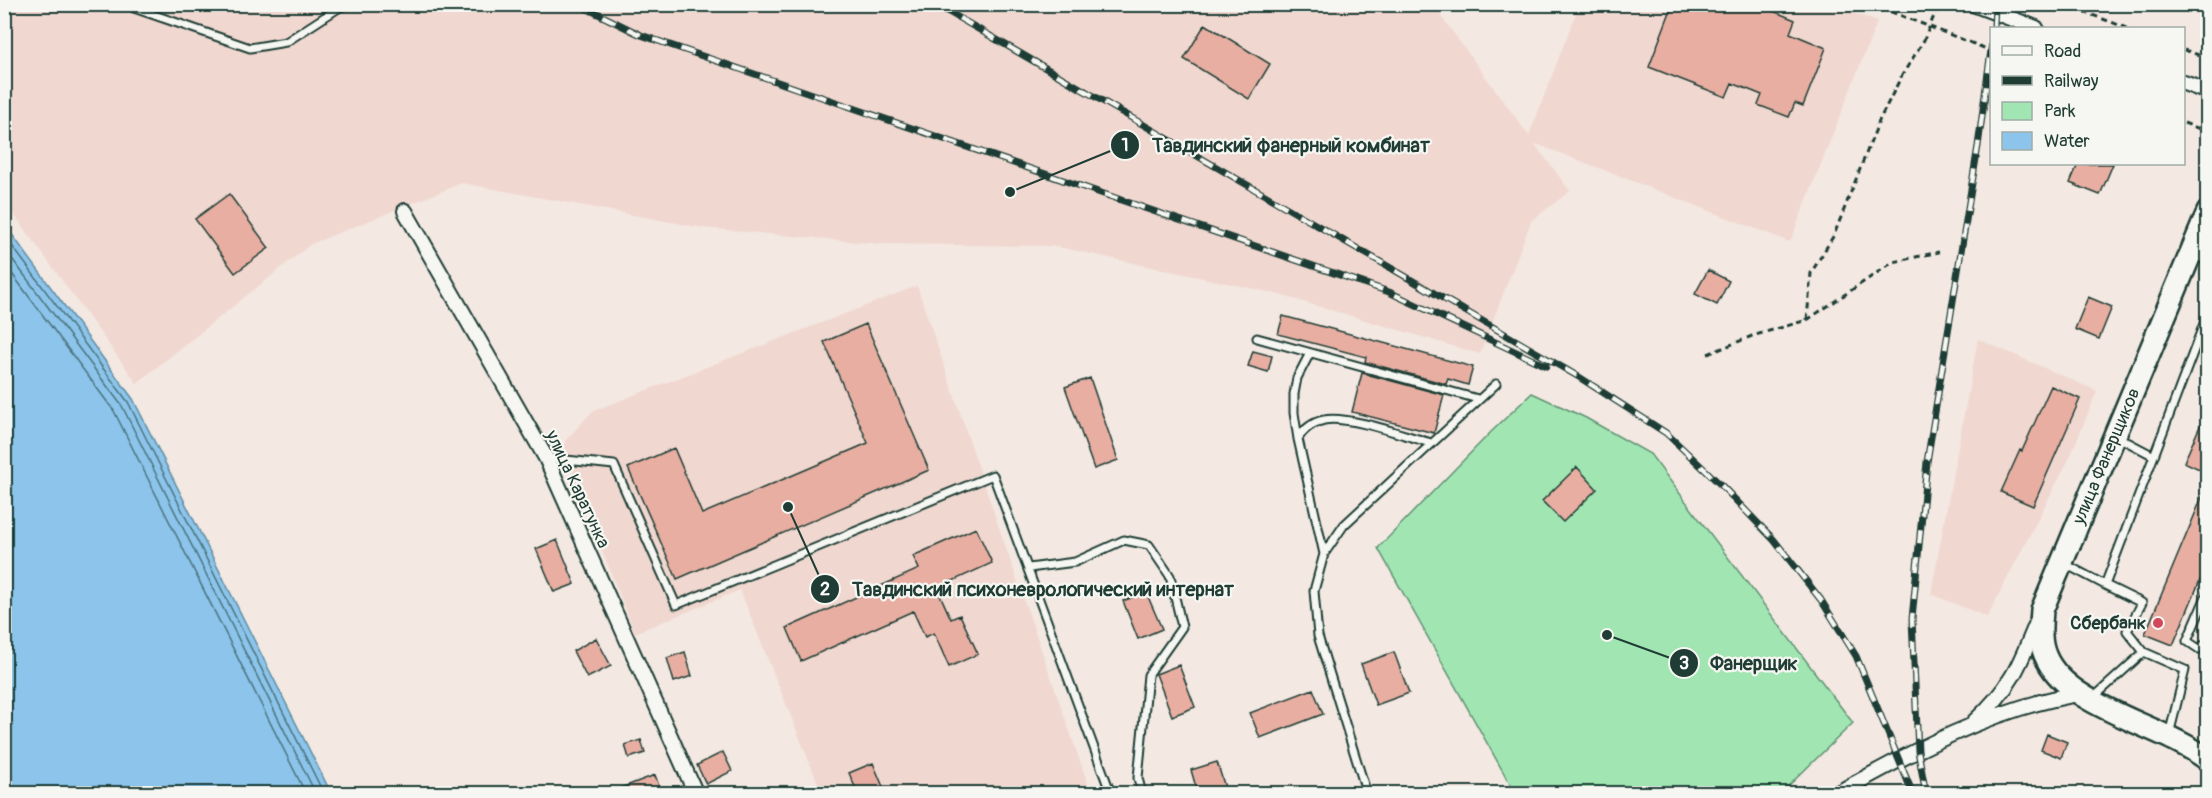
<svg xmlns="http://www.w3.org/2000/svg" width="2212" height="798" font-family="Pangolin,sans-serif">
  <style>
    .built { fill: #f0d7cf }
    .green { fill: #a1e6b2; stroke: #609273; stroke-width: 1.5 }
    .water { fill: #8cc4eb; stroke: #608ea2; stroke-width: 1.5 }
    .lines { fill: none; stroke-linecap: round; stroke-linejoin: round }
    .shore { stroke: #4b737d; stroke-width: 1.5 }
    .building { fill: #e8aea2; stroke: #1f3d34; stroke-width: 1.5 }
    .lane-casing { stroke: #1f3d34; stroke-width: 11 }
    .street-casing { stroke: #1f3d34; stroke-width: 18 }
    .primary-casing { stroke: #1f3d34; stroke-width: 26 }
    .path { stroke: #1f3d34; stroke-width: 3; stroke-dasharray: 6 4.5; stroke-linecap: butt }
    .lane { stroke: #f6f6f2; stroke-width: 7 }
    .street { stroke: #f6f6f2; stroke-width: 14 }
    .primary { stroke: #f6f6f2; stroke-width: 21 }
    .rail-casing { stroke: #1f3d34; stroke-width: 7 }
    .rail { stroke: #f6f6f2; stroke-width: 4.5; stroke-dasharray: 14; stroke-linecap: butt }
    .poi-dot { fill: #d1495b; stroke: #f6f6f2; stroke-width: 2 }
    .labels { text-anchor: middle; stroke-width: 4.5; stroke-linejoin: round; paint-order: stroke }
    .street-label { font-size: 18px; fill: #1f3d34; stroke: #f6f6f2 }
    .poi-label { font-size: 18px; font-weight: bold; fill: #1f3d34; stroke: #f6f6f2; text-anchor: end }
    .leader { fill: none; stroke: #1f3d34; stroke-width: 2 }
    .callout-dot { fill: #1f3d34; stroke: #f6f6f2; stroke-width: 2 }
    .mark-label { font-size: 18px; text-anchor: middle; font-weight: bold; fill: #fff }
    .callout-label { font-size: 20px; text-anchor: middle; font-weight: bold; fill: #1f3d34; stroke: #f6f6f2; stroke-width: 4.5; stroke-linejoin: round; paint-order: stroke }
  </style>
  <rect width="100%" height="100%" fill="#f3e8e2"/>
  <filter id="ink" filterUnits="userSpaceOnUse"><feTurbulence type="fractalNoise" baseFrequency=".0167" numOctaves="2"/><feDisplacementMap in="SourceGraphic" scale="12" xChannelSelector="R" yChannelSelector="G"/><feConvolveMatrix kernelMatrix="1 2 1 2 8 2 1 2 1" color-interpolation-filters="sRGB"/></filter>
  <g filter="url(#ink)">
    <!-- built -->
    <path class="built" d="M4 5H1444L1440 15 1529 136 1579 5H1834L1877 22 1790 242 1534 143 1570 191 1531 221 1480 354 1273 293 1054 246 882 244 703 228 462 183 311 244 137 383 5 202Z
      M917 286 1009 557 1091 793H822L740 590 635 633 565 457V441L593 411Z
      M1978 339 2097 391 2069 459 1987 617 1931 594Z"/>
    <!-- green -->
    <path class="green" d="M1532 393 1586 418 1650 454 1853 723 1781 793H1515L1378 548 1491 432Z"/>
    <!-- water -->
    <path class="water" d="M5 225 133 399 331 793H5Z"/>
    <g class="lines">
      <!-- shore -->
      <path class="shore" d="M4 235 128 402 324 794
        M4 248 122 406 316 794
        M4 263 114 411 306 794"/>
    </g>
    <!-- building -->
    <path class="building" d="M1673 4H1756L1795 20 1790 33 1826 48 1803 106 1795 103 1789 117 1758 105 1762 95 1732 83 1726 97 1649 67Z
      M1205 24 1270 64 1249 99 1184 59Z
      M2078 164H2113L2100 195 2070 183Z
      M229 194 269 248 235 273 195 219Z
      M1708 270 1729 281 1717 305 1695 294Z
      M2088 297 2112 307 2099 339 2075 329Z
      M1283 316 1473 367 1468 385 1448 379 1446 384 1365 362 1366 357 1278 334Z
      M866 324 929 470 677 579 628 468 674 448 702 514 868 443 824 342Z
      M1253 351 1272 356 1268 372 1248 366Z
      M1362 373 1444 395 1434 433 1352 412Z
      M1090 378 1118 460 1094 469 1065 387Z
      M2051 386 2080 399 2033 506 2001 492 2020 450 2022 451Z
      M2208 408V473L2184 462Z
      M1577 467 1597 489 1563 522 1542 501Z
      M2207 485 2208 561 2173 645 2145 634Z
      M976 528 992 563 937 588 951 619 960 615 978 654 949 667 934 633 925 637 913 611 801 661 787 628 919 569 913 556Z
      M557 540 575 584 554 592 536 549Z
      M1146 592 1162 629 1138 639 1123 601Z
      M596 638 611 666 587 678 573 651Z
      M685 652 692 676 674 682 667 658Z
      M1394 652 1409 693 1376 705 1361 664Z
      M1179 665 1195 707 1172 716 1156 674Z
      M1313 689 1323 714 1260 738 1250 713Z
      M2047 734 2067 742 2061 758 2041 750Z
      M641 740 645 753 629 758 625 745Z
      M723 752 732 771 706 784 697 765Z
      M1217 762 1227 794H1198L1191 770Z
      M873 763 886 794H858L849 773Z
      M655 775 662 794H610V792Z"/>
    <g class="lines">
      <defs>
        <path id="lane" d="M130 4 134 8 250 48 286 42 340 7 349 4
          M2194 255 2208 261
          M1257 338 1478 399
          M1310 353 1297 378 1294 394V413L1298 439 1324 554
          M2116 436 2154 456
          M1298 439C1303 429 1314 422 1324 420 1348 415 1406 436 1431 443
          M547 458 614 465 676 605 993 475 1111 794
          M2065 564 2105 585
          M1029 568 1075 562 1124 540 1149 545 1170 576 1182 627 1148 675 1138 778 1142 794
          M2208 592 2187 641 2199 649 2208 641
          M2144 652 2127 631 2142 603 2105 585 2208 313
          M2093 698 2144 652 2185 670 2169 735
          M1367 794 1318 636 1314 591 1324 554 1344 525 1496 384
          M2207 794 2208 793"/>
        <path id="street" d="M1973 4 2036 28
          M2184 83 2208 92
          M405 211 546 458 696 794
          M1973 723C2010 689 2019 667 2037 622
          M1836 794C1911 752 1993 708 2078 694"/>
        <path id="primary" d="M2208 212 2042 610C2041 625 2039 641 2045 655 2066 708 2164 725 2208 760"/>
      </defs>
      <!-- lane casing -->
      <use href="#lane" class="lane-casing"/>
      <!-- street casing -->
      <use href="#street" class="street-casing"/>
      <!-- primary casing -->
      <use href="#primary" class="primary-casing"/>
      <!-- path -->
      <path class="path" d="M1871 4 1992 51
        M2063 4 2127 28
        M2184 50 2208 58
        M2184 123 2208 132
        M1807 320 1893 262 1939 252
        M1708 354 1752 336 1807 320 1811 273 1834 235 1879 121 1901 77 1924 40 1939 4"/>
      <!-- lane -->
      <use href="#lane" class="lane"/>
      <!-- street -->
      <use href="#street" class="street"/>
      <!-- primary -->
      <use href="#primary" class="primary"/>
      <defs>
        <path id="rail" d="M578 4 641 35 1389 292 1546 366
          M935 4 1579 377 1666 433 1722 486 1774 540 1821 600 1856 656 1913 794
          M1994 28 1995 4
          M1926 794 1918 751 1912 619 1927 462 1978 146 1992 43"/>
      </defs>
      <!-- rail casing -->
      <use href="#rail" class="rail-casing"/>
      <!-- rail -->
      <use href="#rail" class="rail"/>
    </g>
  </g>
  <!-- markers -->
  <circle class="poi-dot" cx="2158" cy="623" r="6"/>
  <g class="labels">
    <!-- street labels -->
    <g class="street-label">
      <text transform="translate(2106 456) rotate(-67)" y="6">улица Фанерщиков</text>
      <text transform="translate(578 489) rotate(65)" y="6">улица Каратунка</text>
    </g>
    <!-- poi labels -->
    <g class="poi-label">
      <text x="2146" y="629">Сбербанк</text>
    </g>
  </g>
  <!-- callouts -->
  <path class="leader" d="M1010 192L1125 145M788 507L825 589M1607 635L1684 663"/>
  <g class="callout-dot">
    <circle cx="1010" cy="192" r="6"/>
    <circle cx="788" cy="507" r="6"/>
    <circle cx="1607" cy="635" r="6"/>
    <circle cx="1125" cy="145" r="15"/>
    <circle cx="825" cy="589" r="15"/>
    <circle cx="1684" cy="663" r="15"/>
  </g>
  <g class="mark-label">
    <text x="1125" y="151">1</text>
    <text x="825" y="595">2</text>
    <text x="1684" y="669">3</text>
  </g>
  <g class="callout-label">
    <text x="1291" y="152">Тавдинский фанерный комбинат</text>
    <text x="1043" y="596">Тавдинский психоневрологический интернат</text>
    <text x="1754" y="670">Фанерщик</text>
  </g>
  <!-- margin -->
  <rect width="2212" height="798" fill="none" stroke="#f6f6f2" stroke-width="24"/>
  <rect x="12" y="12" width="2188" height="774" fill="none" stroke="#1f3d34" stroke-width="2" filter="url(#ink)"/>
  <!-- legend -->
  <rect x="1990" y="27" width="195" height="138" fill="#f6f6f2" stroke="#a0aca6" stroke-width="1.5"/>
  <rect x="2002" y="46" width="30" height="9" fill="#f6f6f2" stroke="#a0aca6" stroke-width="1.5"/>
  <text x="2044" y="57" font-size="18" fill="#1f3d34">Road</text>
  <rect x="2002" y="76" width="30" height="9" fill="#1f3d34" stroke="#a0aca6" stroke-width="1.5"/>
  <text x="2044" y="87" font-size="18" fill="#1f3d34">Railway</text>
  <rect x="2002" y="102" width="30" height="18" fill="#a1e6b2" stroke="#a0aca6" stroke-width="1.5"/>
  <text x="2044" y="117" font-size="18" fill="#1f3d34">Park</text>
  <rect x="2002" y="132" width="30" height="18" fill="#8cc4eb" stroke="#a0aca6" stroke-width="1.5"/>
  <text x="2044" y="147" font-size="18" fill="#1f3d34">Water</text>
</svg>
